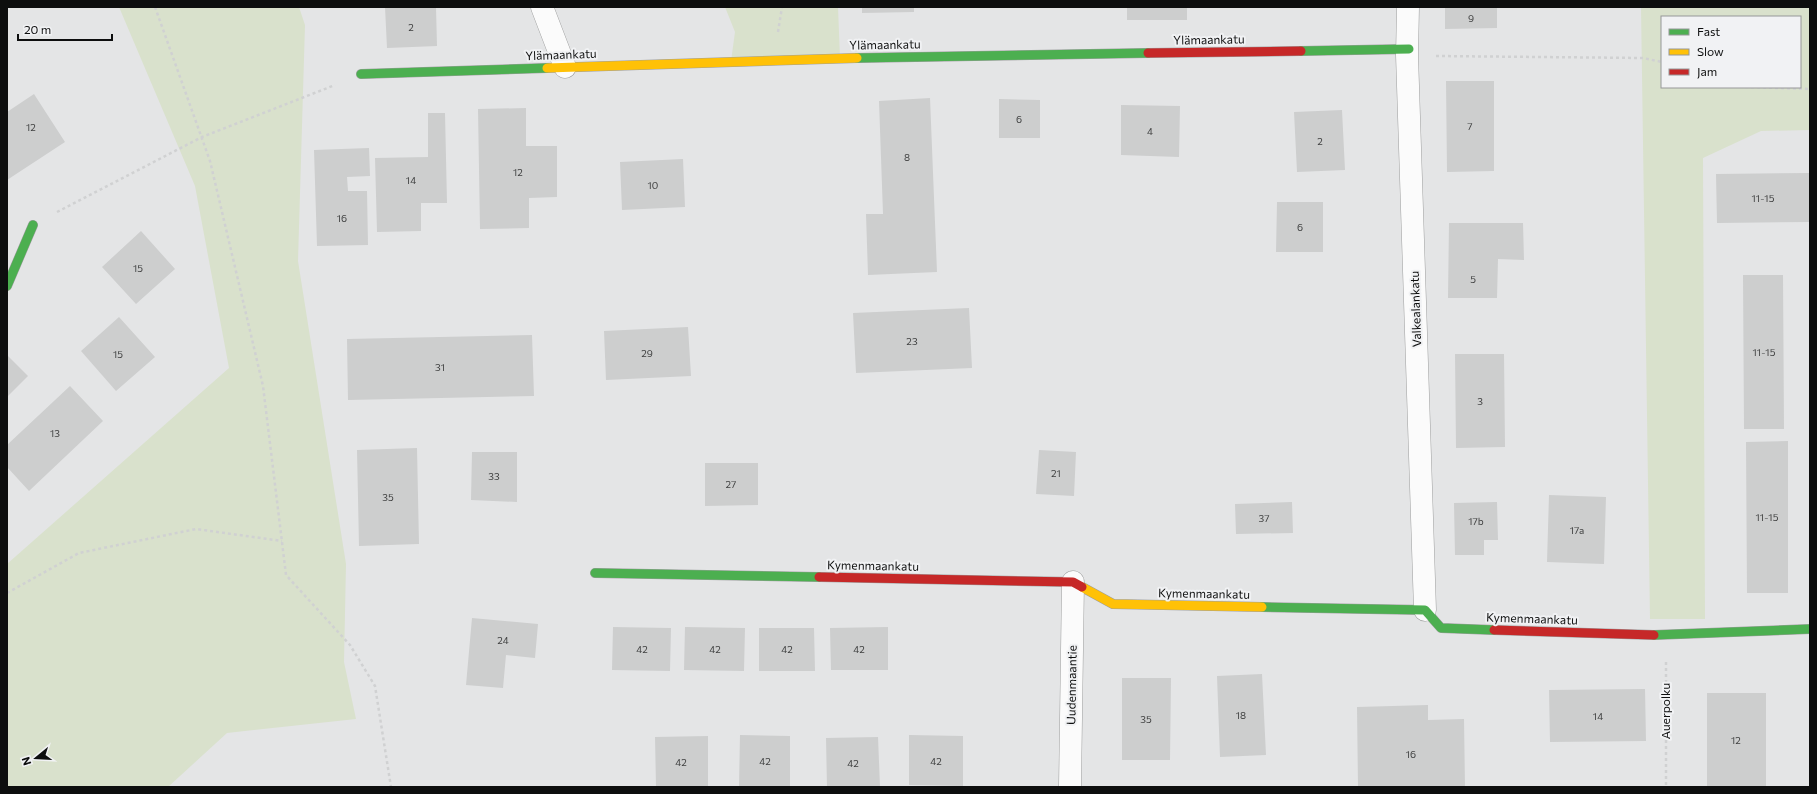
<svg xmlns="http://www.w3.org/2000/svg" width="1817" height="794" font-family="Commissioner,sans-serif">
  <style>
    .green { fill: #d9e1cc; fill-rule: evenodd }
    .building { fill: #cdcece }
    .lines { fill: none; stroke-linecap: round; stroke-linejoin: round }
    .street-casing { stroke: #9d9e9e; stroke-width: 23 }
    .fast-casing { stroke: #9d9e9e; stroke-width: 10 }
    .slow-casing { stroke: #9d9e9e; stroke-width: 10 }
    .jam-casing { stroke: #9d9e9e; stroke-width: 10 }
    .path { stroke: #d0d1d2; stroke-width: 2.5; stroke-dasharray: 3 3; stroke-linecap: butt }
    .street { stroke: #fbfbfb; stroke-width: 22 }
    .fast { stroke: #4caf50; stroke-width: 9 }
    .slow { stroke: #ffc107; stroke-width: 9 }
    .jam { stroke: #c62828; stroke-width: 9 }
    .labels { text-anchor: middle; stroke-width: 4; stroke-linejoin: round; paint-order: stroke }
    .number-label { font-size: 10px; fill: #3d3e3e }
    .street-label { font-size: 12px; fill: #0d0e0e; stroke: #f1f2f4 }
  </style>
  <rect width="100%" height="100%" fill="#e4e5e6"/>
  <!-- green -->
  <path class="green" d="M119 7H299L305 25 298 261 346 564 344 662 356 719 227 733 168 787H7V564L229 368 195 186Z
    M725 7H838L840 58 731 61 735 32Z
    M1641 7H1810V130L1761 131 1703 158 1705 619H1650ZM1662 17H1800V87H1662Z"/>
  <!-- building -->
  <path class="building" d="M385 7H436L437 46 387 48Z
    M862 7H914V12L862 13Z
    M1127 7H1187V20H1127Z
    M1445 7H1497V28L1445 29Z
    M1446 81H1494V171L1447 172Z
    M34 94 65 142 7 180V112Z
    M930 98 937 272 868 275 866 214H883L879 101Z
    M999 99 1040 100V138H999Z
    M1121 105 1180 106 1179 157 1121 155Z
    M526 108V146H557V197L529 198V228L480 229 478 109Z
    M1342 110 1345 170 1297 172 1294 112Z
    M428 113H445L447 203H421V231L377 232 375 158 428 157Z
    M369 148 370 176 347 177 348 191H367L368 245 317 246 314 150Z
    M683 159 685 207 622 210 620 162Z
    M1810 173V222L1717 223 1716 174Z
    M1277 202H1323V252H1276Z
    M1449 223H1523L1524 260 1498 259 1497 298H1448Z
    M141 231 175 269 136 304 102 267Z
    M1743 275H1783L1784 429H1744Z
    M969 308 972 368 856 373 853 313Z
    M119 317 155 357 116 391 81 351Z
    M688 327 691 376 606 380 604 331Z
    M532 335 534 396 348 400 347 339Z
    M1455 354H1504L1505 447 1456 448Z
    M7 355 28 376 7 397Z
    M70 386 103 421 29 491 7 467V445Z
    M1788 441V593H1747L1746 442Z
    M417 448 419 544 359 546 357 450Z
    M1039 450 1076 452 1074 496 1036 494Z
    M472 452H517V502L471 500Z
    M705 463H758V505L705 506Z
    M1549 495 1606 497 1604 564 1547 562Z
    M1292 502 1293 533 1236 534 1235 504Z
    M1497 502 1498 540H1484V555H1455L1454 503Z
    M472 618 538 624 535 658 506 655 503 688 466 685Z
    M613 627 671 628 670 671 612 670Z
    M685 627 745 628 744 671 684 670Z
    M888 627V670H831L830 628Z
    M759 628H814L815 671H759Z
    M1262 674 1266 755 1220 757 1217 676Z
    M1122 678H1171L1170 760H1122Z
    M1645 689 1646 741 1550 742 1549 690Z
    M1707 693H1766V787H1707Z
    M1428 705V720L1464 719 1465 787H1358L1357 707Z
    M740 735 790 736V787H739Z
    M909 735 963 736V786L909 785Z
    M708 736V787H656L655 737Z
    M878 737 880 787H827L826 738Z"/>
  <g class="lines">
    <defs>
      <path id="street" d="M542 7 565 67
        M1408 7 1407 55 1425 610
        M1070 787 1073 582"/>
      <path id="fast" d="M1301 51 1409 49
        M857 58 1148 53
        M361 74 547 68
        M7 286 33 225
        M595 573 819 577
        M1262 607 1425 610 1441 628 1494 630
        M1654 635 1810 629"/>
      <path id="slow" d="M547 68 857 58
        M1082 587 1113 604 1262 607"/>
      <path id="jam" d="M1148 53 1301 51
        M819 577 1073 582 1082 587
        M1494 630 1654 635"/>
    </defs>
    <!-- street casing -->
    <use href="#street" class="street-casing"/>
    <!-- fast casing -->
    <use href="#fast" class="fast-casing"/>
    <!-- slow casing -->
    <use href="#slow" class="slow-casing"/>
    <!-- jam casing -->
    <use href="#jam" class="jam-casing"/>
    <!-- path -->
    <path class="path" d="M155 7 210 161 263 386 286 575 350 645 375 686 391 787
      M778 32 782 7
      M1436 56 1643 58 1662 62
      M1745 87 1810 89
      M57 212 202 137 335 85
      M7 593 79 553 196 529 282 541
      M1666 662V787"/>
    <!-- street -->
    <use href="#street" class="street"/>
    <!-- fast -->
    <use href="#fast" class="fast"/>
    <!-- slow -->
    <use href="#slow" class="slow"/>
    <!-- jam -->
    <use href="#jam" class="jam"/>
  </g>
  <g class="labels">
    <!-- number labels -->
    <g class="number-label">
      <text x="1471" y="22">9</text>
      <text x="411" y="31">2</text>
      <text x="1019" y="123">6</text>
      <text x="1470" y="130">7</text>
      <text x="31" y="131">12</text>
      <text x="1150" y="135">4</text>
      <text x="1320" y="145">2</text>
      <text x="907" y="161">8</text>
      <text x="518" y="176">12</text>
      <text x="411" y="184">14</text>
      <text x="653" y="189">10</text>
      <text x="1763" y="202">11-15</text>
      <text x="342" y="222">16</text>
      <text x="1300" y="231">6</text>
      <text x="138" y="272">15</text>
      <text x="1473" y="283">5</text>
      <text x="912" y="345">23</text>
      <text x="1764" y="356">11-15</text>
      <text x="647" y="357">29</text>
      <text x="118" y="358">15</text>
      <text x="440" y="371">31</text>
      <text x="1480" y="405">3</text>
      <text x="55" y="437">13</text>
      <text x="1056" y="477">21</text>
      <text x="494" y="480">33</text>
      <text x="731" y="488">27</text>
      <text x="388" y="501">35</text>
      <text x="1767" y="521">11-15</text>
      <text x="1264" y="522">37</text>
      <text x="1476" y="525">17b</text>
      <text x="1577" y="534">17a</text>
      <text x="503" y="644">24</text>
      <text x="642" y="653">42</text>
      <text x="715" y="653">42</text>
      <text x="787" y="653">42</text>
      <text x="859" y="653">42</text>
      <text x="1241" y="719">18</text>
      <text x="1598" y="720">14</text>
      <text x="1146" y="723">35</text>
      <text x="1736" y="744">12</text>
      <text x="1411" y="758">16</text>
      <text x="765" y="765">42</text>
      <text x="936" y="765">42</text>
      <text x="681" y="766">42</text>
      <text x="853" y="767">42</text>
    </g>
    <!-- street labels -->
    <g class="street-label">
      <text transform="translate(1209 40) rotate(-1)" y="4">Ylämaankatu</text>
      <text transform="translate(885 45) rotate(-1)" y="4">Ylämaankatu</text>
      <text transform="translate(561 55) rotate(-2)" y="4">Ylämaankatu</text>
      <text transform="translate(1416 309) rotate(-92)" y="4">Valkealankatu</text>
      <text transform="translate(873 566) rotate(1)" y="4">Kymenmaankatu</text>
      <text transform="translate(1204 594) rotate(1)" y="4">Kymenmaankatu</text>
      <text transform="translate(1532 619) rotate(2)" y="4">Kymenmaankatu</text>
      <text transform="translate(1072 685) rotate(-89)" y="4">Uudenmaantie</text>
      <text transform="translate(1666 711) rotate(-90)" y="4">Auerpolku</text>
    </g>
  </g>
  <!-- border -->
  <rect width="1817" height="794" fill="none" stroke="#0d0e0e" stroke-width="16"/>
  <!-- legend -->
  <rect x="1661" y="16" width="140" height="72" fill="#f1f2f4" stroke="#969798"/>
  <rect x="1669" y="29" width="20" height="6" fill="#4caf50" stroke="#969798"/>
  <text x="1697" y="36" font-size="12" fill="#0d0e0e">Fast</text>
  <rect x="1669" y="49" width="20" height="6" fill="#ffc107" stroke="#969798"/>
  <text x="1697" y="56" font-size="12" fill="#0d0e0e">Slow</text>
  <rect x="1669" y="69" width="20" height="6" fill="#c62828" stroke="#969798"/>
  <text x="1697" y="76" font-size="12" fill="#0d0e0e">Jam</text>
  <!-- north arrow -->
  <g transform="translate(36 758) rotate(252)" stroke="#f1f2f4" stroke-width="3" paint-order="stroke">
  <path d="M0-3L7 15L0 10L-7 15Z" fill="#0d0e0e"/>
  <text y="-6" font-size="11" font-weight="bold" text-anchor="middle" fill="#0d0e0e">N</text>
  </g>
  <!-- scale -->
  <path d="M18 34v6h94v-6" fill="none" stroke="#0d0e0e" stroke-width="2"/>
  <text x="24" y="34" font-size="12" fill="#0d0e0e" stroke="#f1f2f4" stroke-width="3" paint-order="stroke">20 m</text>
</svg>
